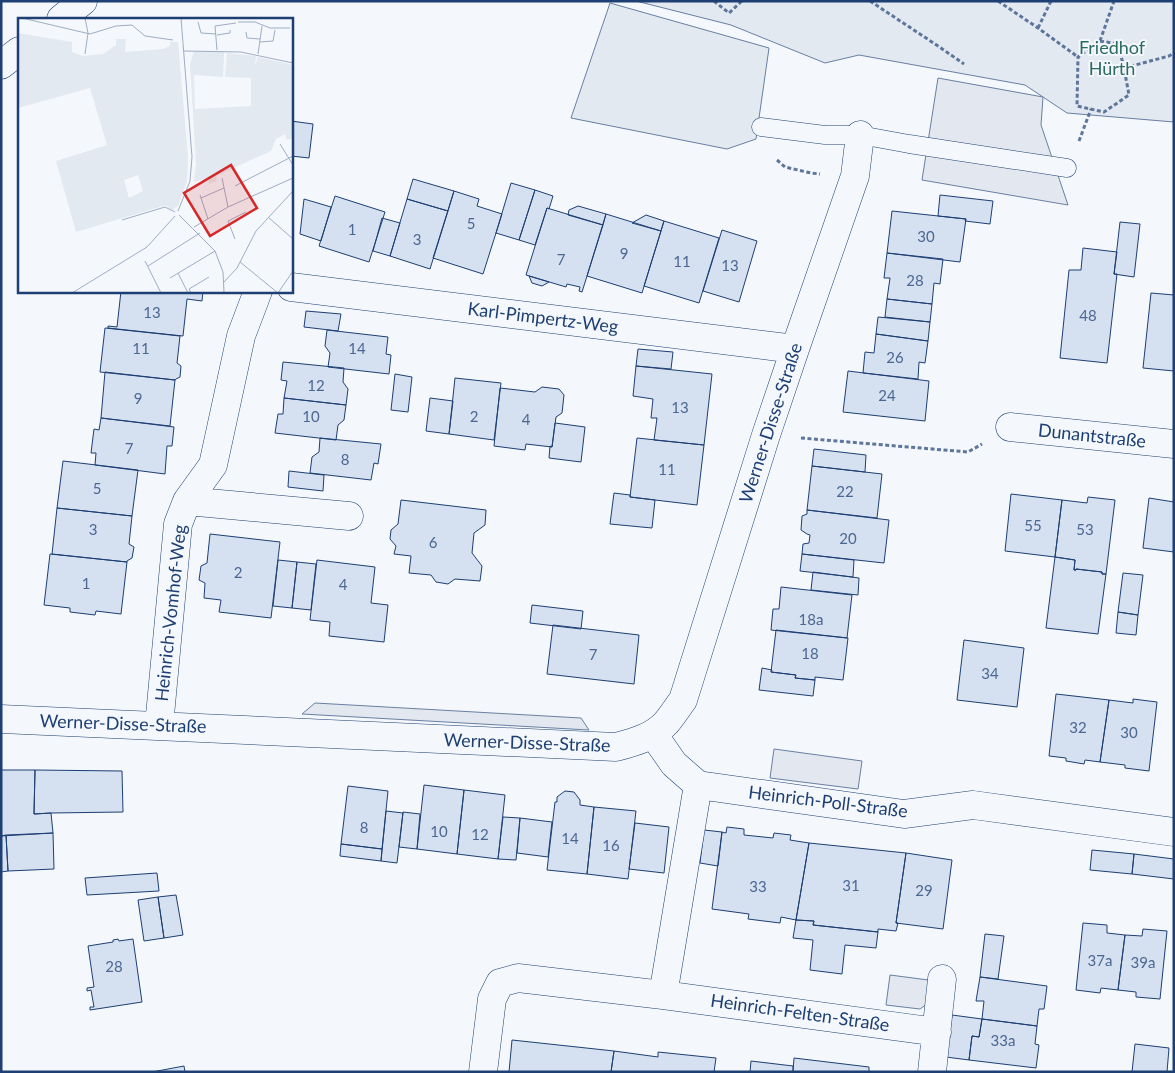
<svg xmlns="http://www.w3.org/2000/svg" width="1175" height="1073" font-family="Lato,sans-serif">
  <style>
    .green { fill: #e3e9f0; stroke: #687fa3 }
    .parking { fill: #e3e8f0; stroke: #687fa3 }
    .building { fill: #d5e0f0; stroke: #1d3f73 }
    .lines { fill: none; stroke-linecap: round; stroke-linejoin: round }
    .service-casing { stroke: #1d3f73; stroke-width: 19 }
    .minor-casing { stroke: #1d3f73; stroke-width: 29 }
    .secondary-casing { stroke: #1d3f73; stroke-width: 29 }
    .path { stroke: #5e769c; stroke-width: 3; stroke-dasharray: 4 2.5; stroke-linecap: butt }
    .service { stroke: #f4f7fb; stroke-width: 18 }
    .minor { stroke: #f4f7fb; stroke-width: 28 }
    .secondary { stroke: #f4f7fb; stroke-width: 28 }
    .labels { text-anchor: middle; stroke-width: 4; stroke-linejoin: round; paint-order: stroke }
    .number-label { font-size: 15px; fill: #4b6792 }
    .park-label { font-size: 18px; fill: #2c6c60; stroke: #f4f7fb }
    .street-label { font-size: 18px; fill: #1d3f73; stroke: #f4f7fb }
    .inset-road { fill: none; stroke: #9eadc5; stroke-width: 1 }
    .view { fill: #d62828; fill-opacity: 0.15; stroke: #d62828; stroke-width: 2.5 }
    .inset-edge { fill: none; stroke: #1d3f73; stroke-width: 2.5 }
  </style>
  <rect width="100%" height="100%" fill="#f4f7fb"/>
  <!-- green -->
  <path class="green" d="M636 1H1174V122L1067 113 1025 85 859 55 825 63 731 25Z
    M610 3 769 48 756 139 727 149 571 118Z"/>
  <!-- parking -->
  <path class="parking" d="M938 78 1043 97 1041 125 1068 205 922 180Z
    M315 703 581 718 589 730 302 714Z
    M774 749 862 761 858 789 770 778Z
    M890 975 936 981 934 999 920 1009 886 1005Z"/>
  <!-- building -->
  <path class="building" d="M291 121 313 124 309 158 291 156Z
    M413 179 454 191 448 211 407 199Z
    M511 183 535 190 519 240 496 233Z
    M535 190 553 196 549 209 547 208 535 245 519 240Z
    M454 191 479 199 477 206 502 214 483 274 433 258Z
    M940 195 993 201 990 224 965 221 966 219 938 216Z
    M335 196 385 212 369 262 319 246Z
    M304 199 331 207 321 241 300 234Z
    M407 199 448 211 430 269 390 256Z
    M578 206 606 214 603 225 568 215 569 210Z
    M547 208 603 225 582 292 579 291 580 287 567 284 566 287 526 275Z
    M892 211 966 219 960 262 887 253Z
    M606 214 661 231 642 293 587 276Z
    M646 215 664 221 661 231 632 223Z
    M382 218 400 223 390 256 373 251Z
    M664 221 719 238 699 303 644 286Z
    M1120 222 1140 224 1134 277 1114 274Z
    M722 230 757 241 739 302 703 291Z
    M1083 248 1117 252 1114 274H1117L1107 363 1060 358 1069 270H1081Z
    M887 253 943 259 940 284 934 283 932 304 887 299 890 278H884Z
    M529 276 549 282 542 286 532 283Z
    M121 291H203L202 301 187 299 183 336 108 328V326L117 327Z
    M1151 293 1174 295V371L1143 368Z
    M887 299 932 304 930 322 885 317Z
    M306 311 341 314 338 331 304 327Z
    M878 317 930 322 928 341 876 334Z
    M105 328 180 336 177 363 181 366 180 377 176 379 175 380 100 372Z
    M327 330 388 337 386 354 391 355 389 374 328 367 330 353 325 346Z
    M876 334 928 341 925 363 919 362 918 379 863 373 865 352 874 353Z
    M638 349 673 352 671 369 636 366Z
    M283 362 344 368 343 382 348 389 346 405 284 398 287 381 281 380Z
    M636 366 712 374 704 445 654 440 657 418H651L653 399 633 396Z
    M848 371 929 381 925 421 843 412Z
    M105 372 175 380 170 426 101 418Z
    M395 374 412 377 408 412 391 410Z
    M455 378 501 383 494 440 449 434Z
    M542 387 559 389 564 395 562 413 556 417 552 447 526 444 525 450 494 446 500 388 535 392Z
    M284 398 346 405 344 420 338 425 336 440 275 433 278 414H283Z
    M430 398 453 401 449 434 426 431Z
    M101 418 174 427 172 446H167L165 474 95 465 96 453H91L94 429 99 430Z
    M555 423 585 427 581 462 549 458 550 446 552 447Z
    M320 438 381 444 378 464 374 463 371 480 310 473 312 457 319 452Z
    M637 438 704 445 697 505 630 497Z
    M814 449 866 455 865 472 812 466Z
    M63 461 138 470 132 516 57 508Z
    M812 466 882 474 877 518 807 510Z
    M289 471 324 475 323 491 288 487Z
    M614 493 630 495V497L655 500 652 528 610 524Z
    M1011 494 1062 500 1055 557 1005 551Z
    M1088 497 1115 500 1106 574H1102V572L1076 569V570H1074L1075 560 1055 557 1062 500 1087 503Z
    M1149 498 1174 502V552L1143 548Z
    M401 500 486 510 485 525 474 533 472 553 482 566 480 581 455 579 448 584 436 582 431 575 409 573 411 556 394 554 396 546 390 539 391 530 398 524Z
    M57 508 132 516 129 544 134 547 132 558 127 561V562L52 554Z
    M807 510 889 520 884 563 802 554 803 544 809 543 810 535 807 534 801 530 802 516 807 514Z
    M210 534 280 542 271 618 219 612 221 600 204 598 205 583 199 580 201 566 207 563Z
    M50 554 127 562 121 614 96 611 95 615 70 612V608L44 605Z
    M802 554 854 560 853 577 800 571Z
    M1055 557 1075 560 1074 570H1076V569L1102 572V574H1106L1098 634 1046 628Z
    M278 560 297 562 292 608 273 606Z
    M317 560 375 567 371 603 388 605 384 642 329 636 330 622 310 620Z
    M297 562 316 564 311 610 292 608Z
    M813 572 859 578 858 595 811 590Z
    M1123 573 1143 575 1138 615 1118 612Z
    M781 587 852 595 847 638 771 630 773 609H779Z
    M532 605 583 611 581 629 530 623Z
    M1118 612 1138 615 1136 635 1116 633Z
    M553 625 639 635 634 684 547 674Z
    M776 630 848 638 843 680 815 677V680L795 678 796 675 771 672Z
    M964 640 1024 648 1017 707 957 700Z
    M762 668 772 670 771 672 796 675 795 678 815 680 813 696 759 690Z
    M1056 694 1109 700 1100 762 1085 760 1084 764 1066 761V758L1049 756Z
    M1133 699 1157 702 1149 771 1125 768V765L1100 762 1109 700 1133 703Z
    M1 770H35L34 814 51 813 53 833 1 836Z
    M35 770 122 771 123 812 51 813 34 814Z
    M424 785 464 790 457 854 417 849Z
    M348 786 388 791 382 849 341 844Z
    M464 790 505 795 498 859 457 854Z
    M565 791 574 792 580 800V805L594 807 587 874 547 870 555 802H557V797Z
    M594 807 636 811 628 879 587 874Z
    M386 811 403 813 397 863 381 861Z
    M403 812 420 814 417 849 399 847Z
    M503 817 520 818 516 860 498 859Z
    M520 818 552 822 548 857 517 853Z
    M635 823 669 827 664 873 629 869Z
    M727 827 744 829V835L773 838 774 833 791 835 790 840 809 843 796 920 781 917 780 923 748 919 749 914 712 909 722 832 726 833Z
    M704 830 722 832 718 866 700 863Z
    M53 833 54 869 8 871 6 835Z
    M6 835 8 871 1 872V836Z
    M809 843 906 853 896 923H898L896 931 878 929V932L813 925 814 921 796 920Z
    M341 844 382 849 381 861 340 856Z
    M1092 850 1134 854 1132 874 1090 870Z
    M906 853 952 860 943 929 896 923Z
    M1134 854 1174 859V879L1132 874Z
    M157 873 159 891 87 895 85 878Z
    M176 895 183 935 164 938 158 897Z
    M158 897 164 938 144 941 138 900Z
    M796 920 814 921 813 925 878 932 876 948 845 945 842 974 810 970 813 940 793 938Z
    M1083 923 1107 925V933L1125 935 1118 990 1101 988 1100 993 1076 990Z
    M1143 929 1167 931 1160 999 1136 997V992L1118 990 1125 935 1142 936Z
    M985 934 1004 936 998 979 980 977Z
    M118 939 119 941 133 939 142 1002 90 1010V1007H94L91 990 87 991V988L94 987 88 946 113 942V940Z
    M980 977 1047 986 1044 1009H1039L1037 1026 982 1019 984 1001H976Z
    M952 1015 982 1019 979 1037 972 1036 969 1060 946 1057Z
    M982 1019 1037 1026 1035 1044 1039 1045 1036 1068 969 1060 972 1036 979 1037Z
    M512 1040 614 1051 611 1072H509Z
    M1135 1044 1169 1048 1167 1072H1132Z
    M614 1051 658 1057V1052L716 1058 714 1072H611Z
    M794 1058 869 1067V1072H793Z
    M751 1061 793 1066V1072H750Z
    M184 1066 185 1072H152Z"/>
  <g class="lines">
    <defs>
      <path id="service" d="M761 127 825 135H860L909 144 1067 168"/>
      <path id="minor" d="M291 287 795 349
        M1010 427 1174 444
        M187 501 349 516
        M1 719 616 747C635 742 653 737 666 723 672 716 677 708 683 700L766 435 795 349 855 176 860 135
        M159 726 178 524 187 501 213 465 241 336 258 291
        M653 734 674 764 698 785 904 814 973 805 1174 832
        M663 995 698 785
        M483 1072 492 999 500 983 518 978 663 995 937 1032
        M932 1072 942 979"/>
      <path id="secondary" d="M61 19 83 1
        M1 65 19 51"/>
    </defs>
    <!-- service casing -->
    <use href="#service" class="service-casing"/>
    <!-- minor casing -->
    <use href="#minor" class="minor-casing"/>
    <!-- secondary casing -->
    <use href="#secondary" class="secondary-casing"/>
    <!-- path -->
    <path class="path" d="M714 1 729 13 742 1
      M870 1 938 46 964 64
      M998 1 1038 28 1078 57
      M1038 28 1051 1
      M1100 41 1118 44 1124 68 1129 95 1104 112 1077 106 1078 57Z
      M1100 41 1114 1
      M1124 68 1169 56 1174 53
      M1079 141 1091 109
      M777 160 785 167 811 173 820 174
      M801 438 968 452 982 444"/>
    <!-- service -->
    <use href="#service" class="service"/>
    <!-- minor -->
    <use href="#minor" class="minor"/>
    <!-- secondary -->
    <use href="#secondary" class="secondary"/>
  </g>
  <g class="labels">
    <!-- number labels -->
    <g class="number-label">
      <text x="471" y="229">5</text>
      <text x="352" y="235">1</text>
      <text x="926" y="242">30</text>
      <text x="417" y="245">3</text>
      <text x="624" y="259">9</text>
      <text x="561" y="265">7</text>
      <text x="682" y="267">11</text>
      <text x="730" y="271">13</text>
      <text x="915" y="286">28</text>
      <text x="152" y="318">13</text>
      <text x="1088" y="321">48</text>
      <text x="141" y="354">11</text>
      <text x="357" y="354">14</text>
      <text x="895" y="363">26</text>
      <text x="316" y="391">12</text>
      <text x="887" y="401">24</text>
      <text x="138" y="404">9</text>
      <text x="680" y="413">13</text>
      <text x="311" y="422">10</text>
      <text x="474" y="422">2</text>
      <text x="526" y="425">4</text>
      <text x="129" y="454">7</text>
      <text x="345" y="465">8</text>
      <text x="667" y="475">11</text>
      <text x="97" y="494">5</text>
      <text x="845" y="497">22</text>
      <text x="1033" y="531">55</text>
      <text x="93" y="535">3</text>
      <text x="1085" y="535">53</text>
      <text x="848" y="544">20</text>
      <text x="433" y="548">6</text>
      <text x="238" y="578">2</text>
      <text x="86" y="589">1</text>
      <text x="343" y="590">4</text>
      <text x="811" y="625">18a</text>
      <text x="810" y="659">18</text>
      <text x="593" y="660">7</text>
      <text x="990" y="679">34</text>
      <text x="1078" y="733">32</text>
      <text x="1129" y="738">30</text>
      <text x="364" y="833">8</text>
      <text x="439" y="837">10</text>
      <text x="480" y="840">12</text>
      <text x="570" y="844">14</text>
      <text x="611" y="851">16</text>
      <text x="851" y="891">31</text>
      <text x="758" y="892">33</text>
      <text x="924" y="896">29</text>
      <text x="1100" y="966">37a</text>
      <text x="1143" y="968">39a</text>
      <text x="114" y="972">28</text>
      <text x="1003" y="1046">33a</text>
    </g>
    <!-- park labels -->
    <g class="park-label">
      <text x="1112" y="54">Friedhof<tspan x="1112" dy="21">Hürth</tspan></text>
    </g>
    <!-- street labels -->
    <g class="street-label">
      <text transform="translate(543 318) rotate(7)" y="6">Karl-Pimpertz-Weg</text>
      <text transform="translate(771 423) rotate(-72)" y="6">Werner-Disse-Straße</text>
      <text transform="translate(1092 436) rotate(6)" y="6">Dunantstraße</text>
      <text transform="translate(171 613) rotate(-84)" y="6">Heinrich-Vomhof-Weg</text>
      <text transform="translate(123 724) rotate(2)" y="6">Werner-Disse-Straße</text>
      <text transform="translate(527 743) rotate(2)" y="6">Werner-Disse-Straße</text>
      <text transform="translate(828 802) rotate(7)" y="6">Heinrich-Poll-Straße</text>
      <text transform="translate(800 1013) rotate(8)" y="6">Heinrich-Felten-Straße</text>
    </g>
  </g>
  <!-- overview -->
  <g transform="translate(18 18)">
    <rect width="275" height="275" fill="#f4f7fb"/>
    <path d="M0 15 54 24V34L65 38 85 36 98 27V21H108L107 34 145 31 152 28V24H160L170 139 169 163 160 188 154 192 148 187 58 214 38 143 89 127 72 70 0 90ZM120 157 125 173 111 180 106 162ZM176 34H206L205 59 176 57 177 91 233 88V60L207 59 209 35 238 38 237 48 240 39 275 47V120L269 122 267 116 258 121 253 133 198 158 199 163 191 166 190 160 176 164 178 145 172 46Z" fill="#e3e9f0" fill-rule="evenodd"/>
    <path class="inset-road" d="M4 0 72 16 98 8 114 7 127 18 155 22M180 4 183 15 198 16M220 4H237L252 10H272M228 14 229 20 242 21M199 17 212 15V12M242 24 255 23 257 12M199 32 197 8 218 5M166 33 223 34 275 45M67 36 70 15 67 0M240 36 244 8M262 126 275 147M217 168 275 138M182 177 190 201M183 180 206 170M210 189 275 160M160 193 172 163 174 139 163 0M161 197 197 233 205 254 206 275M250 199 275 221M104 202 147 189 157 194M176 209 210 189 204 160M217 221 210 203 228 194M127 243 143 275M222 244 260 275 275 253M130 248 182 215M160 255 170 275M152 260 197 233M206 264 219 250 238 213 275 173M54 275 129 229 157 198M173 275 171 271 191 259"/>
    <path class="view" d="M213 147 239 190 192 218 166 175Z"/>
    <rect width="275" height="275" class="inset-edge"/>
  </g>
  <!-- border -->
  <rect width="1175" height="1073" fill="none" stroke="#1d3f73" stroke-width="5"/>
</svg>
